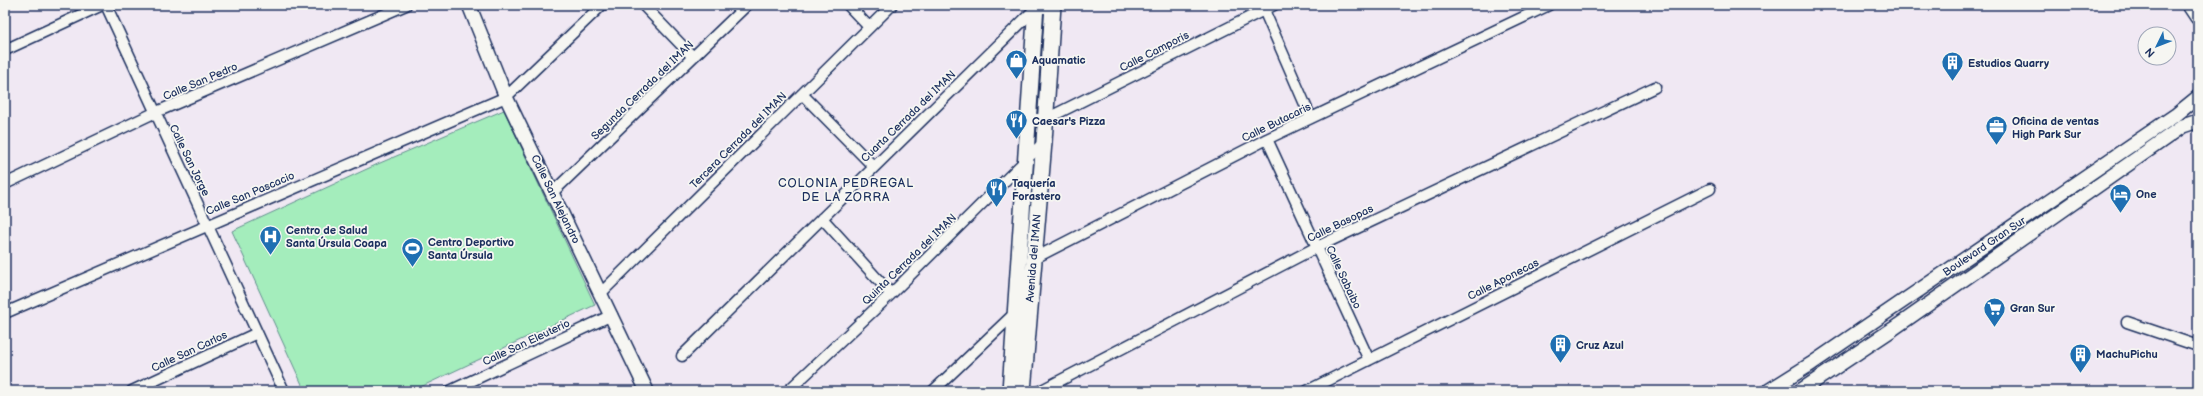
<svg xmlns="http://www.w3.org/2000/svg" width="2203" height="396" font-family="'Balsamiq Sans',sans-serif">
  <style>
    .green { fill: #a4edbc; stroke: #608e8d }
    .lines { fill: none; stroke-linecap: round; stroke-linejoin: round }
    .minor-casing { stroke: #1b2f5e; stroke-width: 13 }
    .tertiary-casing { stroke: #1b2f5e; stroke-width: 16 }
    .secondary-casing { stroke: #1b2f5e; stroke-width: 18 }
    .minor { stroke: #f6f6f2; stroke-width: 10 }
    .tertiary { stroke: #f6f6f2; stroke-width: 13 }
    .secondary { stroke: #f6f6f2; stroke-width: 15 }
    .labels { text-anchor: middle; stroke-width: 3.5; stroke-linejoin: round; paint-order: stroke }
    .street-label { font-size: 11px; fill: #1b2f5e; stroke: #f6f6f2 }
    .poi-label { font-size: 11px; font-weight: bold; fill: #1b2f5e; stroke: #f6f6f2; text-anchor: start }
    .neighbourhood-label { font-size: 12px; letter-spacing: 1px; fill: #1b2f5e; stroke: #f6f6f2 }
  </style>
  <rect width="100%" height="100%" fill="#f0e8f3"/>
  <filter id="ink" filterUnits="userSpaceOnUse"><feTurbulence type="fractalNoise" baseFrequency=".025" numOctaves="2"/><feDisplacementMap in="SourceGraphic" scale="8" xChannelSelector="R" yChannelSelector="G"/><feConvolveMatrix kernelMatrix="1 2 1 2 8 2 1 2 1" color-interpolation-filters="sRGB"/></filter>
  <g filter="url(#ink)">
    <!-- green -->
    <path class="green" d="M504 110 595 305 412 391H305L232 231 380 163Z"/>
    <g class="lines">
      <defs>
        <path id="minor" d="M106 5 284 391
          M643 5 693 57
          M848 5 869 27
          M1264 10 1311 118
          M5 50 102 5
          M802 94 873 166
          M1028 119H1046L1274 5
          M1267 139 1369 360
          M5 184 154 113 406 5
          M553 192 747 5
          M822 218 891 294
          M1031 260 1267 139 1549 5
          M601 293 892 5
          M5 313 506 97 602 5
          M2127 322 2198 346
          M682 356 1036 8H1053
          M132 391 257 333
          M450 391 612 315
          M788 391 891 294 1044 142
          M933 391 1014 314H1018
          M1040 391 1317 247 1655 87
          M1307 391 1710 189"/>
        <path id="tertiary" d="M469 5 506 97 647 391
          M1768 391 1811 364 2177 114 2198 97
          M1800 391 1893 329 2183 126 2198 121"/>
        <path id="secondary" d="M2190 5 2198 17
          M1010 391 1036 5
          M1023 391 1044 142 1053 5"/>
      </defs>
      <!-- minor casing -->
      <use href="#minor" class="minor-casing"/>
      <!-- tertiary casing -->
      <use href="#tertiary" class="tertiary-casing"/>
      <!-- secondary casing -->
      <use href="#secondary" class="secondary-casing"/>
      <!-- minor -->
      <use href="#minor" class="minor"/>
      <!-- tertiary -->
      <use href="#tertiary" class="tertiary"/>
      <!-- secondary -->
      <use href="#secondary" class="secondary"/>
    </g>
  </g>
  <!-- icons -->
  <defs>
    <symbol id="shop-pin" viewBox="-11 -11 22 30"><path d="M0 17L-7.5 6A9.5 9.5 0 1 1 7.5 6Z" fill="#1f6fb2" stroke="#f6f6f2"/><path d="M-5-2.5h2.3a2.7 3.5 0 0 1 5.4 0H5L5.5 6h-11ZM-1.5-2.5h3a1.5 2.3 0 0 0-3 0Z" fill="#fff"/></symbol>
    <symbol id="building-pin" viewBox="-11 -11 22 30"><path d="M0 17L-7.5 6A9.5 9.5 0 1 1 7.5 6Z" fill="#1f6fb2" stroke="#f6f6f2"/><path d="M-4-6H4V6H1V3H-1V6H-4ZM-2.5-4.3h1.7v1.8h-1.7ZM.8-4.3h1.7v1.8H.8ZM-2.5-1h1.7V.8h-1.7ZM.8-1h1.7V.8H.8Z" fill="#fff"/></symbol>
    <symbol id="restaurant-pin" viewBox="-11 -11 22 30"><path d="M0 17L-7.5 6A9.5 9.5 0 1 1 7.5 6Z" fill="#1f6fb2" stroke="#f6f6f2"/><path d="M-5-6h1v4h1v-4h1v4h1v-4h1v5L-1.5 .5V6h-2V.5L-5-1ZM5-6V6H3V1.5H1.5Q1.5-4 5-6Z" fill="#fff"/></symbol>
    <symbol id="office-pin" viewBox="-11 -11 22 30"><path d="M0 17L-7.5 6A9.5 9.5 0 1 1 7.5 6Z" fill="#1f6fb2" stroke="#f6f6f2"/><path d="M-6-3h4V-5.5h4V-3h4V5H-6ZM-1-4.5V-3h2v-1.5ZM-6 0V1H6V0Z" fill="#fff"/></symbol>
    <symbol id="hotel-pin" viewBox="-11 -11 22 30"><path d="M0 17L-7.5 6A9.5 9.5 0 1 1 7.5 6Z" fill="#1f6fb2" stroke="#f6f6f2"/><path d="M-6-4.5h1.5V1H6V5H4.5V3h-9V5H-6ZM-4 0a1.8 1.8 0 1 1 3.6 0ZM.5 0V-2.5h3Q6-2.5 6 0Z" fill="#fff"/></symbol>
    <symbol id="hospital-pin" viewBox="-11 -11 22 30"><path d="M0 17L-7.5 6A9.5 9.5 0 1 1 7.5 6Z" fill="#1f6fb2" stroke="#f6f6f2"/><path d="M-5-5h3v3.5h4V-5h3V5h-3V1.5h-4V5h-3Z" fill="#fff"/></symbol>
    <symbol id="stadium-pin" viewBox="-11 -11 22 30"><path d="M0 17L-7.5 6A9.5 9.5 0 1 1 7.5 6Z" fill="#1f6fb2" stroke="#f6f6f2"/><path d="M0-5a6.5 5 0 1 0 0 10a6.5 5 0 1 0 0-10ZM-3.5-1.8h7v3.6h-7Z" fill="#fff"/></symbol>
    <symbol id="supermarket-pin" viewBox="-11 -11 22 30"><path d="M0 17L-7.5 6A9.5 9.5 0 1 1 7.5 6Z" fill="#1f6fb2" stroke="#f6f6f2"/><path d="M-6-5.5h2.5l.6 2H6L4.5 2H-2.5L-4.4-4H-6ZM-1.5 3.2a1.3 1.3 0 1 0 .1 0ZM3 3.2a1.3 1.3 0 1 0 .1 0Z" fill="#fff"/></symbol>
  </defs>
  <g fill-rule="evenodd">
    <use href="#shop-pin" x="1004" y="48" width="25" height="34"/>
    <use href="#building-pin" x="1940" y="50" width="25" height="34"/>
    <use href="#restaurant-pin" x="1004" y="108" width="25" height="34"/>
    <use href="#office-pin" x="1984" y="114" width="25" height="34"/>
    <use href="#restaurant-pin" x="984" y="176" width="25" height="34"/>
    <use href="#hotel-pin" x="2108" y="182" width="25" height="34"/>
    <use href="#hospital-pin" x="258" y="224" width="25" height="34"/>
    <use href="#stadium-pin" x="400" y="236" width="25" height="34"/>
    <use href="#supermarket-pin" x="1982" y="296" width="25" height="34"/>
    <use href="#building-pin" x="1548" y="332" width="25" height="34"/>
    <use href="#building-pin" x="2068" y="342" width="25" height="34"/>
  </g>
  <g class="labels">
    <!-- street labels -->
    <g class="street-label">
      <text transform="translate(1154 51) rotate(-27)" y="4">Calle Camporis</text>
      <text transform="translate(200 81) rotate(-23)" y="4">Calle San Pedro</text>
      <text transform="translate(642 90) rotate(-44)" y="4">Segunda Cerrada del IMAN</text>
      <text transform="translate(908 116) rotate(-44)" y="4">Cuarta Cerrada del IMAN</text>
      <text transform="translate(1276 122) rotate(-26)" y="4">Calle Butacaris</text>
      <text transform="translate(738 140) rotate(-45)" y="4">Tercera Cerrada del IMAN</text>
      <text transform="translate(190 160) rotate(64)" y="4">Calle San Jorge</text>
      <text transform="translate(250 193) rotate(-23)" y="4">Calle San Pascacio</text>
      <text transform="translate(556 199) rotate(64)" y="4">Calle San Alejandro</text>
      <text transform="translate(1340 223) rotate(-26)" y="4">Calle Basopas</text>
      <text transform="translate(1984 246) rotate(-34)" y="4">Boulevard Gran Sur</text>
      <text transform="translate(1033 258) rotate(-85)" y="4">Avenida del IMAN</text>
      <text transform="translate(909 259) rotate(-44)" y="4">Quinta Cerrada del IMAN</text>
      <text transform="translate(1344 277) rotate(65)" y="4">Calle Sabaibo</text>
      <text transform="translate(1503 279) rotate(-27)" y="4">Calle Aponecas</text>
      <text transform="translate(526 342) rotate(-25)" y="4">Calle San Eleuterio</text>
      <text transform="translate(189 351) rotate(-25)" y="4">Calle San Carlos</text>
    </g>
    <!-- poi labels -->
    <g class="poi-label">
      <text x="1032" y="64">Aquamatic</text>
      <text x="1968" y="67">Estudios Quarry</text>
      <text x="1032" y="125">Caesar's Pizza</text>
      <text x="2012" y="125">Oficina de ventas<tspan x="2012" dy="13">High Park Sur</tspan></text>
      <text x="1012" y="187">Taquería<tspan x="1012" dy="13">Forastero</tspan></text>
      <text x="2136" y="198">One</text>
      <text x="286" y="234">Centro de Salud<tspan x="286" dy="13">Santa Úrsula Coapa</tspan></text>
      <text x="428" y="246">Centro Deportivo<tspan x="428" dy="13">Santa Úrsula</tspan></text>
      <text x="2010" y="312">Gran Sur</text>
      <text x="1576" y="349">Cruz Azul</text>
      <text x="2096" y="358">MachuPichu</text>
    </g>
    <!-- neighbourhood labels -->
    <g class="neighbourhood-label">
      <text x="846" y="187">COLONIA PEDREGAL<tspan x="846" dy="14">DE LA ZORRA</tspan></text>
    </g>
  </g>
  <!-- margin -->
  <rect width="2203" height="396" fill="none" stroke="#f6f6f2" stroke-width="20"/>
  <rect x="10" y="10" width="2183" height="376" fill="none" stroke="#1b2f5e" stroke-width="1.5" filter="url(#ink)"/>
  <!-- north arrow -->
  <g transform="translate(2157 46) rotate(227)"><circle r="19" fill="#f6f6f2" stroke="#9ea6b7"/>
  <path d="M0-3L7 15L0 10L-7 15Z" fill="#1f6fb2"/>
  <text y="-6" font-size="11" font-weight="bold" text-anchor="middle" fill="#1b2f5e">N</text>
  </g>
</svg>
